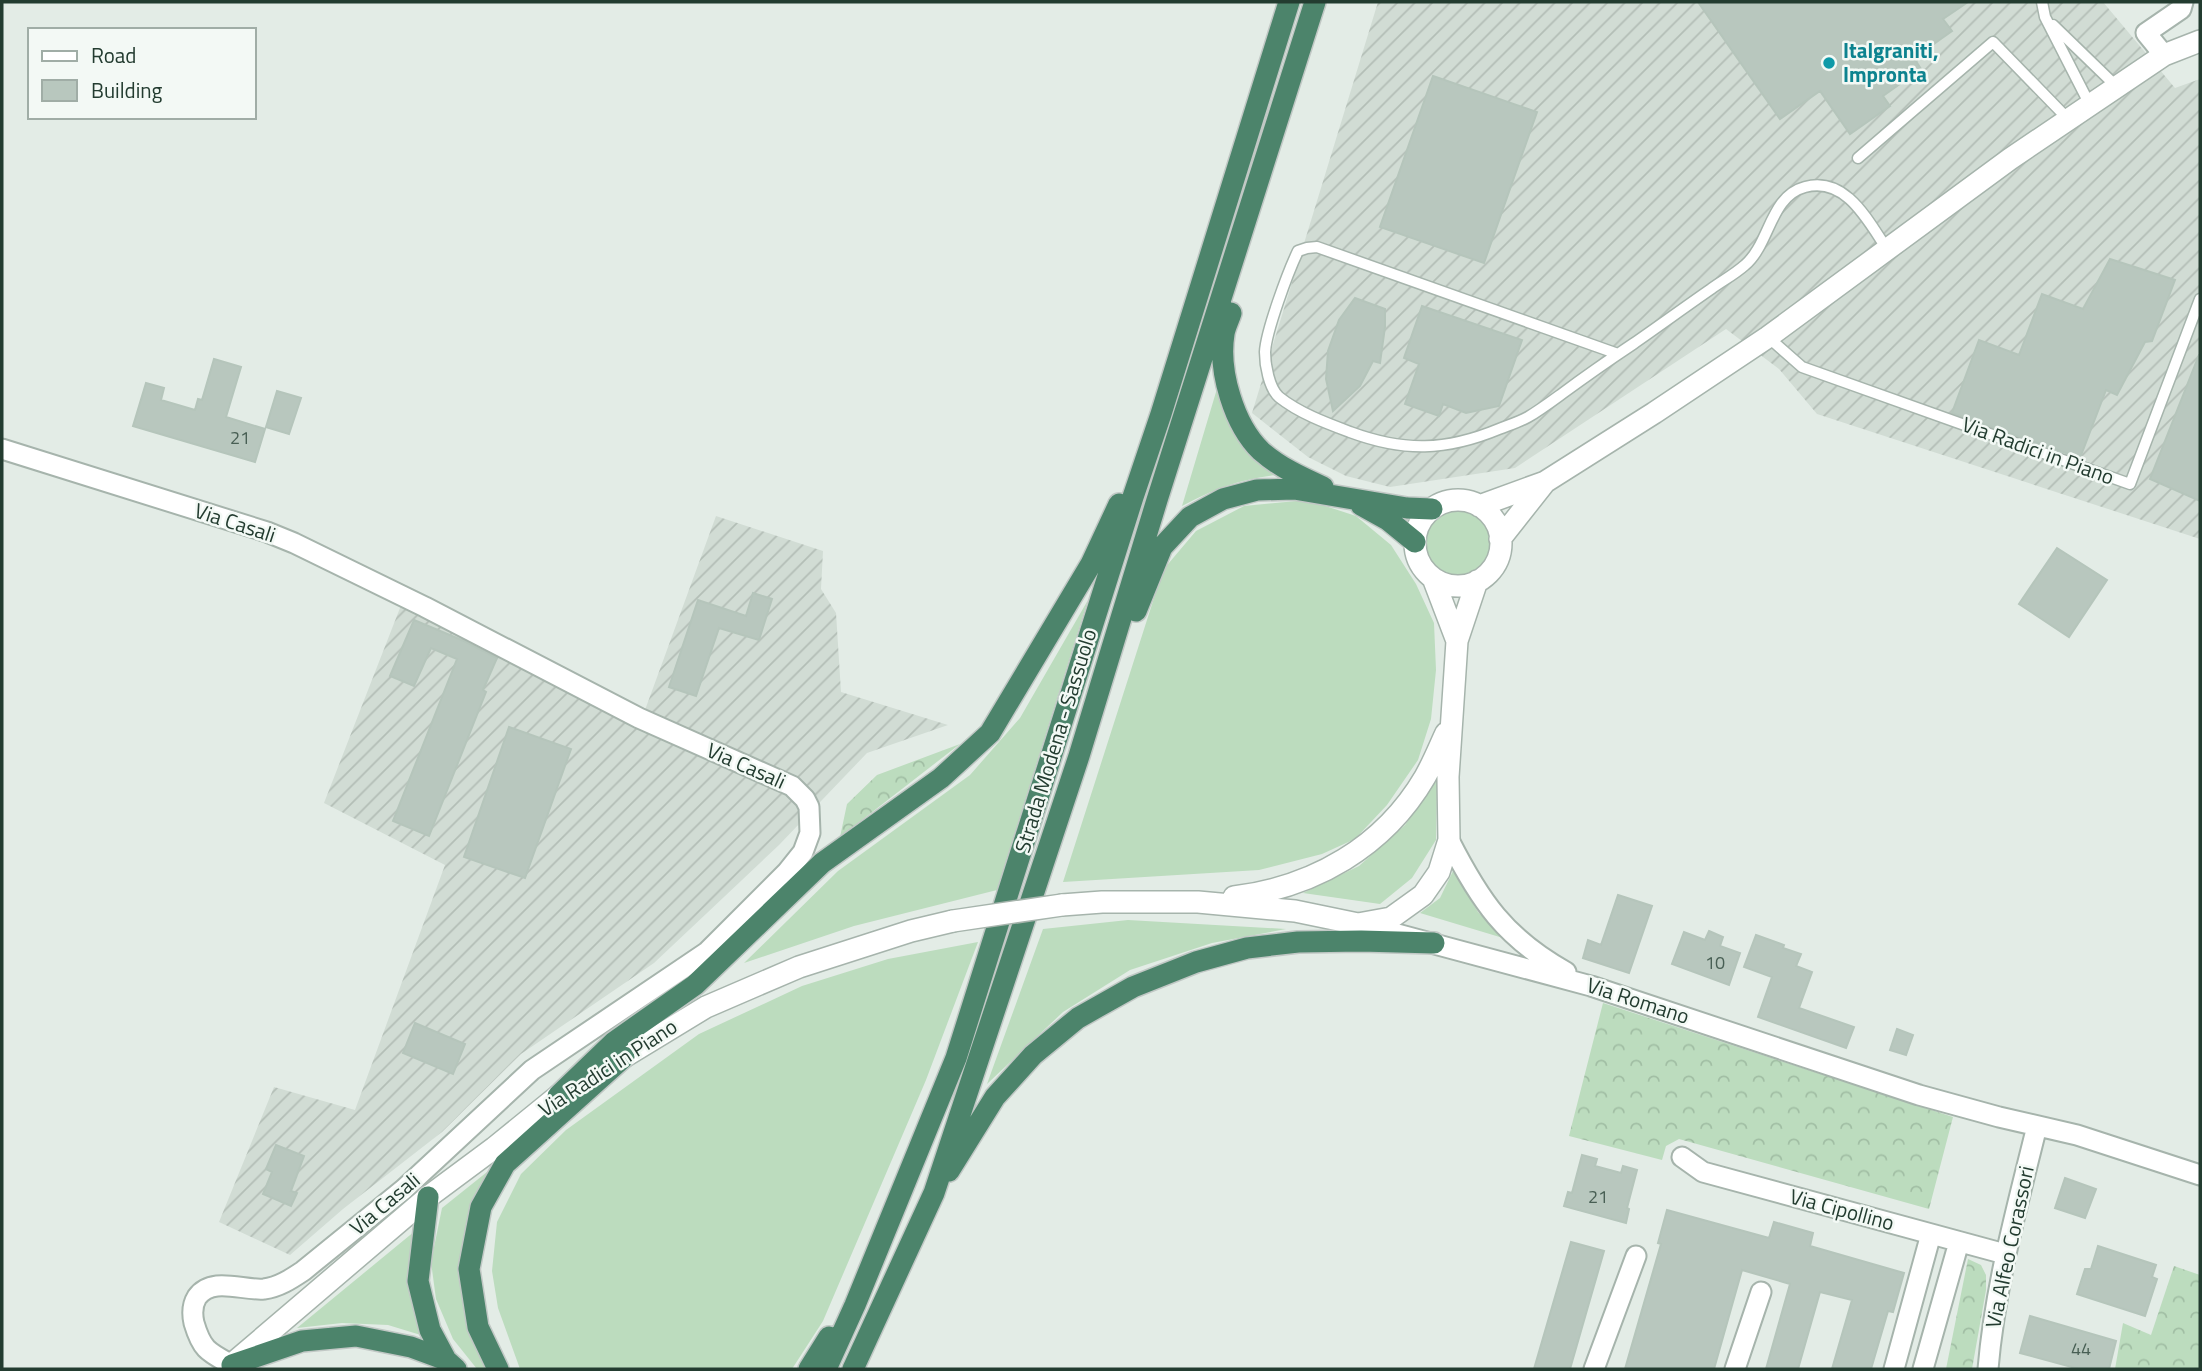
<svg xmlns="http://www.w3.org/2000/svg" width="2202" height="1371" font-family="'Titillium Web',sans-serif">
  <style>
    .industrial { fill: url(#industrial-furrows) }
    .grass { fill: #bcdcbe }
    .forest { fill: url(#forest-crowns) }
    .building { fill: #b8c7be; stroke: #b5c5bb; stroke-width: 2 }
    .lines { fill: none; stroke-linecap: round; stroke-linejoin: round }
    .service-casing { stroke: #a6b4ac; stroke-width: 13 }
    .minor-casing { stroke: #a6b4ac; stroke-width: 23 }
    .tertiary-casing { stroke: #a6b4ac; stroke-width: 24 }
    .trunk-casing { stroke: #c1c8c5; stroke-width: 24 }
    .service { stroke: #fff; stroke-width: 10 }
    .minor { stroke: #fff; stroke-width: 19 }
    .tertiary { stroke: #fff; stroke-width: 21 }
    .trunk { stroke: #4c846b; stroke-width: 21 }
    .tertiary-bridge-casing { stroke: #a6b4ac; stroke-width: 24; stroke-linecap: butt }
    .tertiary-bridge { stroke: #fff; stroke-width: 21 }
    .culture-dot { fill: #0f9aa8; stroke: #f3f9f5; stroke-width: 2.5 }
    .labels { text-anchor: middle; stroke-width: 5; stroke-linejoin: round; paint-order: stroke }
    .number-label { font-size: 18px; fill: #485f54 }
    .culture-label { font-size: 21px; font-weight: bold; fill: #0d838f; stroke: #f3f9f5; text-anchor: start }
    .street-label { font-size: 21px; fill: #233c30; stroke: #f3f9f5 }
  </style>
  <defs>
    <pattern id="industrial-furrows" width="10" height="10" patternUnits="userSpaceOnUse" patternTransform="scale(1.75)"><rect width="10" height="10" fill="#d1dcd4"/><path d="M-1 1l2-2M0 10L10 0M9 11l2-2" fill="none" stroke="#b3beb6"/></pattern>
    <pattern id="forest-crowns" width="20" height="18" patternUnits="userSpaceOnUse" patternTransform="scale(1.75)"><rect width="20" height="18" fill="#bcdcbe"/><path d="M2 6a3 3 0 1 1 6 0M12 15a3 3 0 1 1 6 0" fill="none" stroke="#a1bea4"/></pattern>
  </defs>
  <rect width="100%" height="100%" fill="#e3ece6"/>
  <!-- industrial -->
  <path class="industrial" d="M1378 2H2103L2175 88 2200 79V539L1817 414 1779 369 1726 329 1515 468 1390 487 1346 476 1308 457 1252 413Z
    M716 516 823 551 821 589 836 613 841 692 948 725 867 753 779 845 654 963 521 1054 442 1132 343 1209 290 1255 219 1222 274 1087 355 1110 445 865 324 803 407 590 645 710Z"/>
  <!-- grass -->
  <path class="grass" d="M1219 382 1283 474C1241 479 1218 487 1182 506Z
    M1307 500 1356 516 1391 545 1416 584 1434 623 1436 670 1431 719 1418 760 1387 805 1355 839 1322 854 1259 870 1063 882 1163 570 1196 531 1244 506Z
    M1423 544a34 34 0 1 1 68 0a34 34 0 1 1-68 0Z
    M1088 600 997 890 854 926 744 963 838 871 970 775 1020 718Z
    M1437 780 1436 840 1412 878 1380 904 1303 893 1359 866 1405 825Z
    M1453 871 1478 912 1503 938 1420 913 1440 898Z
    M1128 920 1286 929 1212 943 1130 970 1063 1012 987 1084 1043 929Z
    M978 942 926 1080 823 1321 792 1369H520L498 1308 492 1271 497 1222 521 1174 566 1130 699 1034 802 986 888 959Z
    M492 1168 469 1228 491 1369H477L453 1339 436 1299 431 1262 442 1208Z
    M415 1231 410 1268 412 1300 424 1336 388 1325 342 1323 297 1328Z"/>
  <!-- forest -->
  <path class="forest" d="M960 744 840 837 847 804 877 775Z
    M1603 1003 1953 1117 1929 1209 1679 1139 1666 1146 1662 1160 1569 1136Z
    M1968 1259 1981 1265 1986 1275V1290L1972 1369H1946Z
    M2174 1266 2200 1275V1369H2115L2123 1323 2151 1335Z"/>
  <!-- building -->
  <path class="building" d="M1698 2H1968L1943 19 1952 31 1914 58 1921 69 1883 96 1890 106 1850 134 1820 91 1780 119Z
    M1433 76 1537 112 1484 263 1380 227Z
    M2110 259 2175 280 2152 341 2145 342 2117 395 2106 390 2080 458 1952 413 1979 340 2019 355 2042 294 2083 309Z
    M1355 298 1385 309V327L1380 363 1373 361 1360 386 1333 411 1326 379 1328 351 1339 320Z
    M1422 306 1522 340 1499 406 1466 413 1443 404 1439 416 1405 404 1419 364 1404 358Z
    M2199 355H2200V501L2150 479Z
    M214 359 241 367 226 417 265 429 255 462 133 426 146 383 164 388 161 400 195 410 198 399 202 400Z
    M277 391 301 398 289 434 266 427Z
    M2057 548 2107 580 2069 637 2019 604Z
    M753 593 772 599 759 640 719 628 696 696 669 687 698 600 746 616Z
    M414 620 464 641 497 658 483 690 486 692 429 836 393 821 457 659 431 648 414 686 390 676Z
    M509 727 571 749 525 878 464 857Z
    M1618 895 1652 906 1629 973 1583 958 1588 940 1601 945Z
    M1709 931 1723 937 1720 946 1740 953 1729 985 1672 964 1684 932 1705 940Z
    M1756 935 1784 945 1783 948 1801 954 1796 966 1812 972 1799 1008 1854 1027 1846 1048 1758 1017 1772 977 1744 967Z
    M415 1023 465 1044 453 1074 403 1053Z
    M1897 1029 1913 1035 1906 1055 1890 1050Z
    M276 1145 304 1156 291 1191 297 1193 291 1206 263 1194 272 1172 266 1169Z
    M1582 1155 1597 1159 1595 1166 1621 1173 1623 1166 1637 1170 1627 1208 1629 1209 1626 1223 1564 1206 1568 1192 1572 1193Z
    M2065 1178 2096 1189 2085 1218 2055 1208Z
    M1667 1210 1769 1238 1774 1222 1813 1233 1810 1246 1904 1273 1893 1312 1888 1311 1871 1369H1832L1852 1300 1820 1292 1798 1369H1766L1790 1284 1742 1270 1714 1369H1625L1661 1244 1658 1243Z
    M1571 1242 1604 1251 1570 1369H1534Z
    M2098 1246 2156 1265 2152 1277 2157 1279 2145 1316 2077 1294 2085 1269H2091Z
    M2030 1316 2116 1341 2109 1369H2079L2020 1353Z"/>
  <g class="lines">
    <defs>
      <path id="service" d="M2042 2 2045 17 2090 105
        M2053 25 2117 87
        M1858 158 1993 42 2068 119
        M1768 337 1802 367 2130 484 2200 299
        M1618 354 1317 247 1307 248 1298 251C1288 272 1266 331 1265 352 1265 365 1269 388 1279 397 1299 413 1326 423 1350 432 1404 452 1446 451 1499 429 1509 425 1519 422 1528 417 1540 410 1552 401 1563 393 1586 376 1609 360 1633 344 1659 326 1685 307 1711 289 1722 281 1735 274 1745 265 1770 244 1770 196 1805 187 1846 176 1868 221 1887 249"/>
      <path id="minor" d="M2164 55 2146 33 2181 9 2183 2
        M2 449 267 532 294 543 425 607 639 718 792 786 805 799 809 807 810 833 803 852 787 872 707 952 532 1070 404 1189 303 1271C291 1279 279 1287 264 1289 243 1291 212 1276 197 1297 192 1305 192 1314 194 1323 202 1350 208 1352 232 1365
        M1449 840C1480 901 1505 938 1566 972
        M1360 924 1591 986 1919 1095 1999 1117 2077 1135 2200 1175
        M1682 1157 1703 1172 2005 1254
        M1594 1369 1636 1256
        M1735 1369 1761 1292
        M1894 1369 1931 1234
        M1923 1369 1959 1242
        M1988 1369C1995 1286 2017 1207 2037 1126"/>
      <path id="tertiary" d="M1415 543a43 43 0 1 1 86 0a43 43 0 1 1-86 0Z
        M1479 506 1545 482 1654 413 1768 337 2010 159 2164 55 2200 41
        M1500 539 1545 482
        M1433 578 1457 641
        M1234 897C1314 887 1384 847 1425 777 1433 763 1439 748 1446 733
        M1062 905 1102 902H1198L1295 911 1358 924 1391 918 1423 895 1439 872 1449 840 1448 777 1457 641 1477 581
        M609 1066 706 1007 799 967 911 931 953 921
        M231 1365 428 1197 494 1148 558 1096 572 1088"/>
      <path id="trunk" d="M1231 313C1229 320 1225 327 1224 334 1218 371 1234 425 1261 451 1279 467 1301 477 1323 487
        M1361 505 1388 520 1415 542
        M1136 611 1162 547 1190 517 1223 499 1257 490 1294 489 1407 508 1432 509
        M558 1096 614 1042 695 985 822 863 941 778 990 733 1091 564 1119 504
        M949 1171 995 1097 1033 1055 1078 1018 1133 987 1196 962 1247 948 1298 942 1361 941 1434 943
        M428 1197 418 1281 430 1330 446 1360
        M232 1365 302 1341 356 1336 411 1347 446 1360 456 1369
        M498 1369 478 1327 469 1269 481 1207 505 1164 624 1057
        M809 1369 829 1337
        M826 1369 855 1305 956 1058 1133 497 1161 414 1289 2
        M853 1369 934 1193 1079 756 1157 500 1315 2"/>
    </defs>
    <!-- service casing -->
    <use href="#service" class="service-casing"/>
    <!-- minor casing -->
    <use href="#minor" class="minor-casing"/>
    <!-- tertiary casing -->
    <use href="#tertiary" class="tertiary-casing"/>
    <!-- trunk casing -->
    <use href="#trunk" class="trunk-casing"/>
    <!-- service -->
    <use href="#service" class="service"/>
    <!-- minor -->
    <use href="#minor" class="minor"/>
    <!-- tertiary -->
    <use href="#tertiary" class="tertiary"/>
    <!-- trunk -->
    <use href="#trunk" class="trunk"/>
    <defs>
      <path id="tertiary-bridge" d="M953 921 1062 905"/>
    </defs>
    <!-- tertiary-bridge casing -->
    <use href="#tertiary-bridge" class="tertiary-bridge-casing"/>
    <!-- tertiary-bridge -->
    <use href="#tertiary-bridge" class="tertiary-bridge"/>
  </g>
  <!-- markers -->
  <circle class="culture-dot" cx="1829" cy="63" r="7"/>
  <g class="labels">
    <!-- number labels -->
    <g class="number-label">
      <text x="240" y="444">21</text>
      <text x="1715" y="969">10</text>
      <text x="1598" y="1203">21</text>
      <text x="2081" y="1355">44</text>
    </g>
    <!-- culture labels -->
    <g class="culture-label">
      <text x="1843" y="58">Italgraniti,<tspan x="1843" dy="24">Impronta</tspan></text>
    </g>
    <!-- street labels -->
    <g class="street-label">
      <text transform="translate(2038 451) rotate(20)" y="7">Via Radici in Piano</text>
      <text transform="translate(235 523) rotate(18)" y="7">Via Casali</text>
      <text transform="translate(1056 741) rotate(-73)" y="7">Strada Modena - Sassuolo</text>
      <text transform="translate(746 766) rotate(24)" y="7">Via Casali</text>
      <text transform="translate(1638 1001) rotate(18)" y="7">Via Romano</text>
      <text transform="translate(608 1068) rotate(-33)" y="7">Via Radici in Piano</text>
      <text transform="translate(385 1204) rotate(-40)" y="7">Via Casali</text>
      <text transform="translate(1842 1210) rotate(15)" y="7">Via Cipollino</text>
      <text transform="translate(2010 1247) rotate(-78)" y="7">Via Alfeo Corassori</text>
    </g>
  </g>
  <!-- border -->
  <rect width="2202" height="1371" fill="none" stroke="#233c30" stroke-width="7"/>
  <!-- legend -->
  <rect x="28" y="28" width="228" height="91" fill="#f3f9f5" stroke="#a0ada6" stroke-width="2"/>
  <rect x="42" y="51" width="35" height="10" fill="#ffffff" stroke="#a0ada6" stroke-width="2"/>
  <text x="91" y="63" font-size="21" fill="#233c30">Road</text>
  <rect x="42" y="80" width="35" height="21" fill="#b8c7be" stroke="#a0ada6" stroke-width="2"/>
  <text x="91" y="98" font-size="21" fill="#233c30">Building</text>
</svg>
